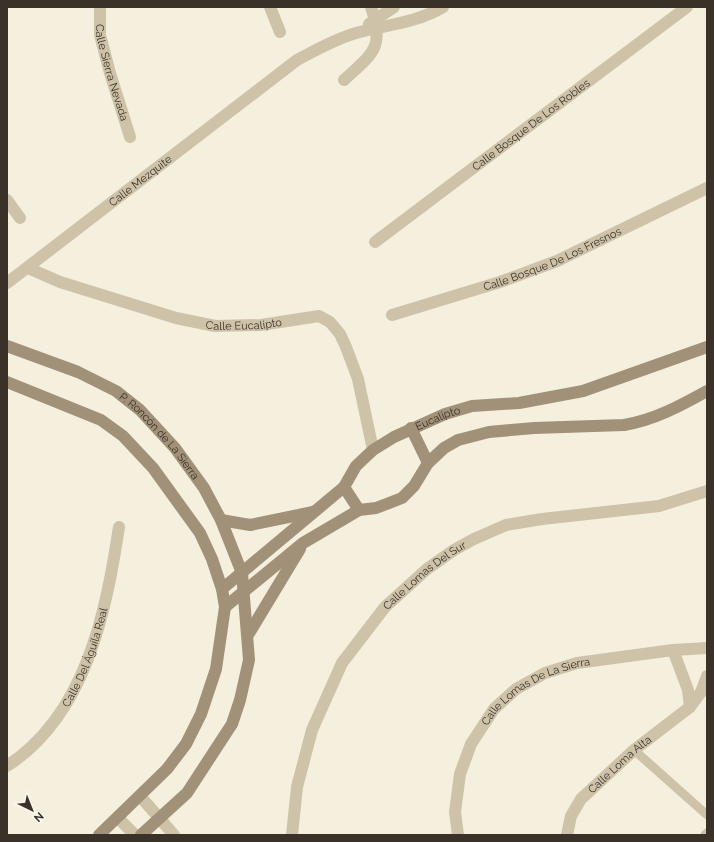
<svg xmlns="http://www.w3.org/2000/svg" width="714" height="842" font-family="Raleway,sans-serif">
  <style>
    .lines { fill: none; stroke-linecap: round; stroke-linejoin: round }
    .lane { stroke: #cec2a8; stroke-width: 9 }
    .street { stroke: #cec2a8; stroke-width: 12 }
    .secondary { stroke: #a29179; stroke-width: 12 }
    .labels { text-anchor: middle; stroke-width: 3; stroke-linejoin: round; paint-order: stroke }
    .street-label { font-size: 11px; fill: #3a3229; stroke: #fbf7ea }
  </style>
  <rect width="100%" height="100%" fill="#f5efdd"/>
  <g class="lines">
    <!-- lane -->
    <path class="lane" d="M634 750 707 815
      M705 835 707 833"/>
    <!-- street -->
    <g class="street">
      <path id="s1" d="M100 7V35L110 73 130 137"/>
      <path d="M270 7 280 32"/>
      <path d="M369 24 394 7"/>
      <path d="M344 80C373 53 385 48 371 7"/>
      <path d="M7 200 20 218"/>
      <path id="s2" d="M375 242 687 7"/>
      <path id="s3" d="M28 268 60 282 176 318 215 326 261 325 319 316 330 322 340 334 346 347 358 379 373 450"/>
      <path id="s4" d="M7 283 297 60C316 50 335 39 356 33 385 25 416 23 443 7"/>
      <path id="s5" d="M392 315 500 282 557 261 707 188"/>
      <path d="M673 650 688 690 690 707"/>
      <path id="s6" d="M7 766C86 715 106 612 119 527"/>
      <path d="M140 796 174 835"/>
      <path d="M118 818 135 835"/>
      <path id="s7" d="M292 835 297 787 312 730 342 663 385 607 427 569 454 550 474 539 506 525 542 519 659 506 707 491"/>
      <path id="s8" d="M458 835 455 812 460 774 471 744 494 709 516 689 545 673 577 663 673 650 707 648"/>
      <path id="s9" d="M567 835 571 816 581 799 634 750 690 707 701 692 707 676"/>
    </g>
    <!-- secondary -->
    <g class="secondary">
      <path id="s10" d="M7 346 78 372 116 391 140 410 175 448 204 488 221 520 242 573 249 660 240 700 232 724 187 793 141 835"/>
      <path d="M7 382 101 420 123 436 153 468 200 533 212 559 222 589 225 607 216 669 201 714 186 744 167 769 99 835"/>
      <path d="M411 428 428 463"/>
      <path d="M344 487 359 510"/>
      <path d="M221 520 250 525 313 512"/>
      <path id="s11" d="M222 589 344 487 356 466 373 450 394 437 445 414 472 406 519 403 583 391 707 347"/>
      <path d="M225 607 303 543 359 510 376 508 402 498 414 486 428 463 444 448 458 440 489 432 534 428 624 425C654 420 680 406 707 391"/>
      <path d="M248 635 300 549"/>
    </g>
  </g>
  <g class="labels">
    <!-- street labels -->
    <g class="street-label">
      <text dy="4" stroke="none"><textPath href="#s1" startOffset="67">Calle Sierra Nevada</textPath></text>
      <text dy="4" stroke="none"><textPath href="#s2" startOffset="195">Calle Bosque De Los Robles</textPath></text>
      <text dy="4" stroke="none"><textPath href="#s4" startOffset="168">Calle Mezquite</textPath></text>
      <text dy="4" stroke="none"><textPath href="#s5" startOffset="170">Calle Bosque De Los Fresnos</textPath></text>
      <text dy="4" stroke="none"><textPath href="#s3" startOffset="225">Calle Eucalipto</textPath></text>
      <text dy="4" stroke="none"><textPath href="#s11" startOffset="279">Eucalipto</textPath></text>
      <text dy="4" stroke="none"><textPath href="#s10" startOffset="181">P. Roncón de La Sierra</textPath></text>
      <text dy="4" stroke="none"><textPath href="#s7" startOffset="302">Calle Lomas Del Sur</textPath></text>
      <text dy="4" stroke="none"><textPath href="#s6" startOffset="137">Calle Del Águila Real</textPath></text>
      <text dy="4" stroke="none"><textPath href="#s8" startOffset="181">Calle Lomas De La Sierra</textPath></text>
      <text dy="4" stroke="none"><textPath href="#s9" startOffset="91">Calle Loma Alta</textPath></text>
    </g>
  </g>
  <!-- border -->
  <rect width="714" height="842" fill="none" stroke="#3a3229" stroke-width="16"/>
  <!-- north arrow -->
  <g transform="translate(32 810) rotate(137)" stroke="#fbf7ea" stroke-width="3" paint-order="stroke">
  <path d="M0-3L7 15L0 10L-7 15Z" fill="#3a3229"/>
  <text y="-6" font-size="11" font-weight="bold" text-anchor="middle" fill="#3a3229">N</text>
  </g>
</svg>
